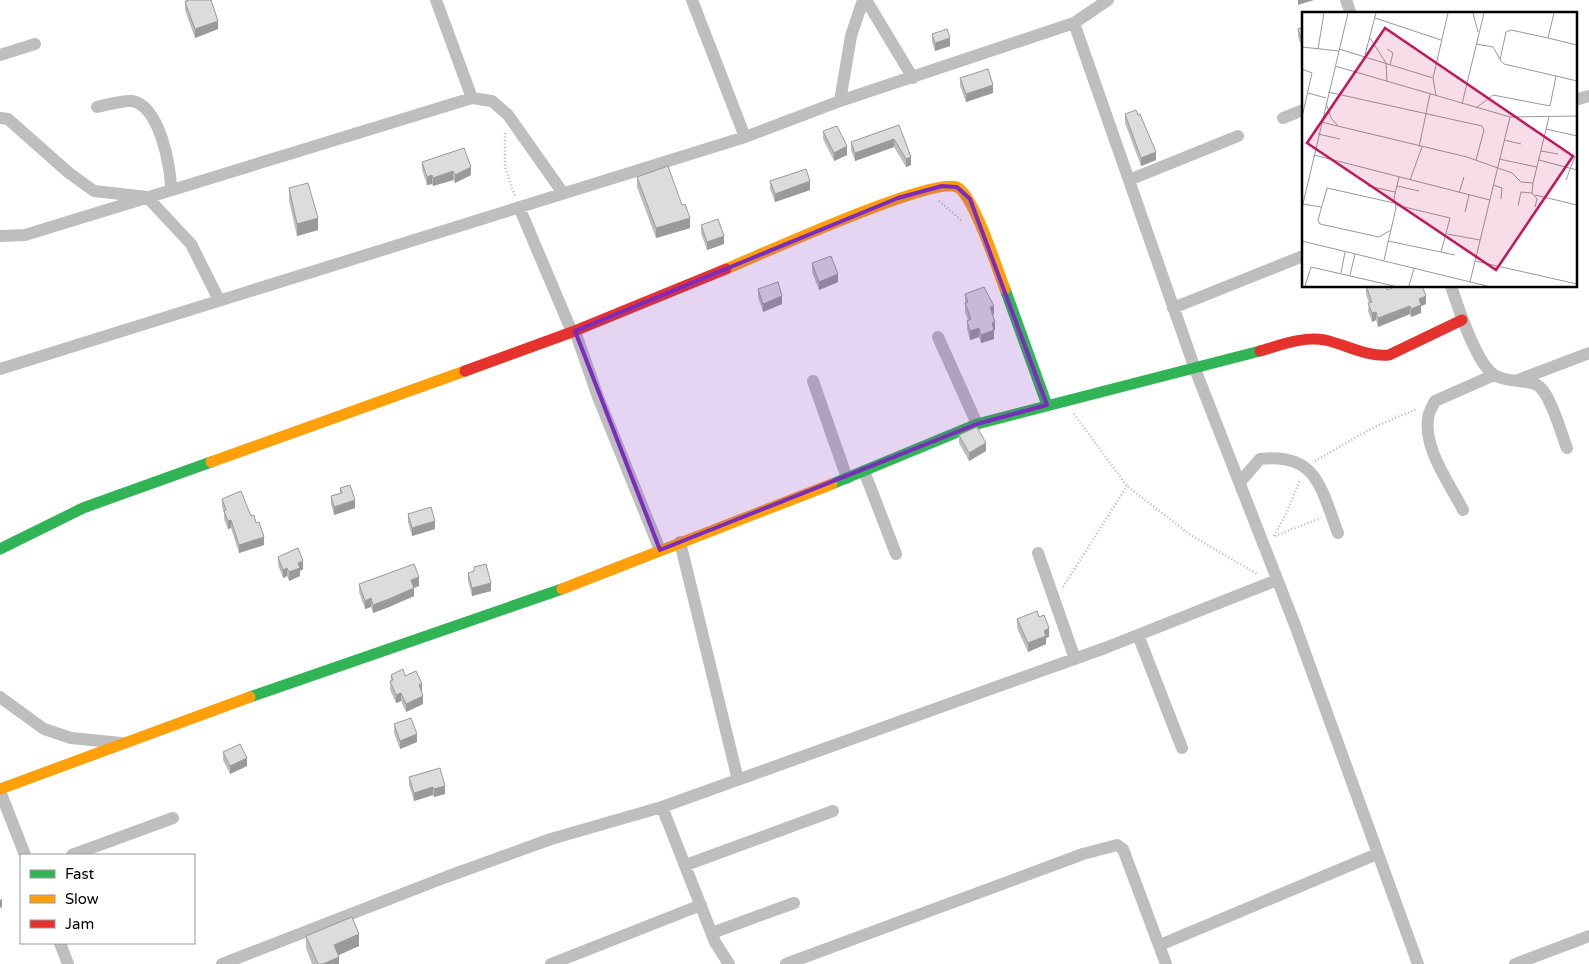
<svg xmlns="http://www.w3.org/2000/svg" width="1589" height="964" font-family="'Varela Round',sans-serif">
  <style>
    .lines { fill: none; stroke-linecap: round; stroke-linejoin: round }
    .path { stroke: #b8b8b8; stroke-width: 2.5; stroke-dasharray: 1 2.5; stroke-linecap: butt }
    .street { stroke: #bebebe; stroke-width: 12 }
    .fast { stroke: #30b455; stroke-width: 11 }
    .slow { stroke: #ff9f0a; stroke-width: 11 }
    .jam { stroke: #e5322d; stroke-width: 11 }
    .wall { fill: #bdbdbd }
    .shaded-wall { fill: #9a9a9a }
    .building { fill: #dcdcdc; stroke: #9a9a9a }
    .marked { fill: #7b2cbf; fill-opacity: 0.2; stroke: #7b2cbf; stroke-width: 4; stroke-linejoin: round }
    .inset-road { fill: none; stroke: #999; stroke-width: 1 }
    .view { fill: #c2185b; fill-opacity: 0.15; stroke: #c2185b; stroke-width: 2.5 }
    .inset-edge { fill: none; stroke: #000; stroke-width: 2.5 }
  </style>
  <rect width="100%" height="100%" fill="#fff"/>
  <g class="lines">
    <!-- path -->
    <path class="path" d="M505 133V167L515 196
      M939 201 961 220
      M1074 414 1127 486 1189 534 1257 574
      M1315 461 1374 427 1417 409
      M1274 536 1287 512 1300 480
      M1275 536 1321 518
      M1063 587 1127 486"/>
    <!-- street -->
    <path class="street" d="M436 0 472 98
      M692 0 745 137
      M866 0 913 78
      M1346 0 1351 14
      M1074 23 1195 369 1295 625 1418 964
      M0 55 35 44
      M1575 100 1589 96
      M840 101 851 36 863 0
      M97 107C107 105 122 100 132 101 160 106 171 167 171 190
      M0 118 8 119 69 173 94 191 147 197 191 244 219 300
      M1283 118 1303 110
      M1129 180 1238 136
      M519 207 572 332
      M0 236 25 235 472 98 492 101 508 115 563 193
      M1451 286C1458 307 1476 363 1494 375 1505 382 1523 380 1535 384 1550 389 1561 434 1567 448
      M1173 308 1303 256
      M575 331 598 397 660 550
      M938 337 977 424
      M0 369 745 137 840 101 1074 23 1108 0
      M1518 380 1589 353
      M813 381 847 478
      M864 471 896 554
      M1240 482 1260 459C1317 452 1321 489 1338 533
      M1463 510C1450 484 1424 450 1428 419 1428 413 1432 407 1435 401L1494 375
      M680 542 738 780
      M1038 553 1075 659
      M1138 635 1182 748
      M0 697 44 729 71 738 121 743
      M0 791 25 855
      M662 807 715 942 729 964
      M72 855 173 818
      M686 865 833 811
      M712 933 794 903
      M60 943 68 964
      M1160 945 1377 854
      M222 964 446 877 551 839 662 807 1105 648 1277 580
      M551 964 701 905
      M786 964 1083 854 1117 845 1123 849 1166 964
      M1515 964 1589 936"/>
    <!-- fast -->
    <path class="fast" d="M1005 289 1047 405
      M832 484 977 424 1260 351
      M0 549 83 508 211 462
      M250 697 562 589"/>
    <!-- slow -->
    <path class="slow" d="M726 269C760 255 932 176 957 187 974 195 997 269 1005 289
      M211 462 465 371
      M562 589 832 484
      M0 789 250 697"/>
    <!-- jam -->
    <path class="jam" d="M1260 351C1281 345 1303 336 1325 340 1347 345 1366 357 1389 355L1462 320
      M465 371 572 332 726 269"/>
  </g>
  <!-- wall -->
  <path class="wall" d="M185 0H211L218 29 195 38 185 10V2H186Z
    M1303 18V48H1302L1298 37V29L1301 27V19Z
    M932 34 950 46 935 51 932 42Z
    M960 78 993 93 966 102 960 86Z
    M1125 114 1138 115 1156 160 1141 166 1125 123Z
    M899 125 911 165 906 167 894 147 855 161 851 150V142Z
    M823 131 847 155 834 161 823 139Z
    M422 162 471 175 455 183 453 180 433 186 432 184 427 185 422 170Z
    M637 177 682 205 690 228 656 238 637 187Z
    M770 181 810 190 775 202 770 189Z
    M289 188 318 230 297 236 289 201Z
    M701 225 724 244 707 250 701 233Z
    M812 263 838 282 819 290 812 272Z
    M1366 286 1387 290 1426 304 1421 306V313L1411 317 1410 314 1378 327 1376 320 1372 322 1368 311 1369 303 1366 295Z
    M758 289 782 304 763 312 758 297Z
    M965 294 994 314H993L995 330H994V339L981 343 979 337 970 340 967 329V321L968 320 965 312Z
    M959 435 986 451 969 461 959 443Z
    M340 488 355 508 334 515 331 504V496L340 493Z
    M222 499 264 545 239 553 231 528 228 529 224 519V513L222 507Z
    M408 514 435 529 412 536 408 522Z
    M278 557 303 569 300 571V576L289 581 287 576 283 578 278 565Z
    M474 567 491 591 472 596 468 581V573L474 571Z
    M359 584 419 586 414 588V596L389 607 373 613 371 607 365 609 359 592Z
    M1039 617 1049 637 1046 638V644L1028 652 1017 628V619Z
    M391 675 405 676 422 692 423 704 406 712 401 701 396 703 390 690Z
    M394 724 417 742 400 749 394 733Z
    M223 752 247 766 230 774 223 760Z
    M440 768 445 794 434 797 433 795 414 801 409 785V777Z
    M306 936 359 946 339 955V964H312L306 948Z"/>
  <!-- shaded-wall -->
  <path class="shaded-wall" d="M1298 0H1314L1298 5Z
    M218 21V29L195 38V29Z
    M950 38V46L935 51V43Z
    M993 85V93L966 102V94Z
    M894 139V147L855 161V153Z
    M847 146V155L834 161V153Z
    M1156 152V160L1141 166V158Z
    M911 157V165L906 167V159Z
    M471 167V175L455 183V175Z
    M453 171V180L433 186V178Z
    M432 175V184L427 185V177Z
    M810 181V190L775 202V194Z
    M318 218V230L297 236V224Z
    M690 218V228L656 238V228Z
    M724 236V244L707 250V242Z
    M838 274V282L819 290V282Z
    M782 296V304L763 312V304Z
    M1426 296V304L1421 306V313L1411 317V309L1419 299Z
    M994 306V314L990 315V307Z
    M1410 306V314L1378 327V318Z
    M1376 312V320L1372 322V313Z
    M995 322V330L992 331V323Z
    M979 328V337L970 340V331Z
    M994 330V339L981 343V335Z
    M986 443V451L969 461V453Z
    M355 500V508L334 515V507Z
    M231 520V528L228 529V521Z
    M435 521V529L412 536V528Z
    M264 537V545L239 553V545Z
    M303 561V569L300 571V576L289 581V572L298 563Z
    M287 568V576L283 578V570Z
    M419 577V586L411 589V580Z
    M491 583V591L472 596V588Z
    M414 588V596L389 607 373 613V605Z
    M371 598V607L365 609V601Z
    M1049 628V637L1046 638V644L1028 652V643L1044 631Z
    M422 684V692L419 685Z
    M401 693V701L396 703V695Z
    M423 696V704L406 712V704Z
    M417 734V742L400 749V741Z
    M247 758V766L230 774V766Z
    M445 786V794L434 797V789Z
    M433 787V795L414 801V793Z
    M2 899V907L0 908V900Z
    M359 934V946L334 957V945Z
    M339 957V964H323Z"/>
  <!-- building -->
  <path class="building" d="M188 0H211L218 21 195 29 185 2 188 1Z
    M1303 27V39L1302 40 1298 29Z
    M947 29 950 38 935 43 932 34Z
    M988 69 993 85 966 94 960 78Z
    M1136 110 1138 115 1140 114 1156 152 1141 158 1125 114Z
    M899 125 911 157 906 159 894 139 855 153 851 142Z
    M837 126 847 146 834 153 823 131Z
    M464 148 471 167 455 175 453 171 433 178 432 175 427 177 422 162Z
    M668 166 682 205 685 204 690 218 656 228 637 177Z
    M806 169 810 181 775 194 770 181Z
    M308 183 318 218 297 224 289 188Z
    M718 219 724 236 707 242 701 225Z
    M831 256 838 274 819 282 812 263Z
    M778 282 782 296 763 304 758 289Z
    M1366 286H1386L1387 290 1397 286H1422L1426 296 1419 299 1421 305 1411 309 1410 306 1378 318 1376 312 1372 313 1368 303 1372 302Z
    M984 287 994 306 990 307 995 322 992 323 994 330 981 335 979 328 970 331 967 321 971 319 965 303 968 302 965 294Z
    M977 427 986 443 969 453 959 435Z
    M350 485 355 500 334 507 331 496 342 493 340 488Z
    M241 491 251 516 254 515 256 523 259 522 264 537 239 545 231 520 228 521 224 511 226 510 222 499Z
    M431 507 435 521 412 528 408 514Z
    M298 548 303 561 298 563 300 568 289 572 287 568 283 570 278 557Z
    M414 564 419 577 411 580 414 588 389 599 373 605 371 598 365 601 359 584Z
    M486 564 491 583 472 588 468 573 474 571V567Z
    M1037 611 1039 617 1044 615 1049 628 1044 631 1046 636 1028 643 1017 619Z
    M403 669 405 676 416 671 422 684 419 685 423 696 406 704 401 693 396 695 390 681 393 680 391 675Z
    M411 718 417 734 400 741 394 724Z
    M240 744 247 758 230 766 223 752Z
    M440 768 445 786 434 789 433 787 414 793 409 777Z
    M352 917 359 934 334 945 339 957 323 964H318L306 936Z"/>
  <!-- marked area -->
  <path class="marked" d="M942 186 957 187 970 199 1047 405 977 424 660 550 575 331 898 198Z"/>
  <!-- overview -->
  <g transform="translate(1302 12)">
    <rect width="275" height="275" fill="#fff"/>
    <path class="inset-road" d="M171 1 176 20M73 6 139 28M68 26 84 51 85 69M246 26 275 33M174 32 191 35 198 47M0 35 37 39M16 37 22 1M37 37 131 66M85 37 91 41 88 53M63 43 74 1M33 54 208 105 275 104M0 57 10 61 0 105M254 64 275 69M26 80 180 114 182 118 174 148M6 81 24 86M134 84 131 66 146 1M24 91 29 106 36 114M160 92 182 1M174 96 191 83 248 94 254 64 202 52 198 48 204 20 209 18 246 26 252 1M124 101 128 82M19 110 165 145 210 161 219 170 231 171M244 117 275 124M16 122 38 127M202 128 219 132M117 135 124 102M239 139 256 142M12 143 188 188M197 147 235 155M237 148 275 158M108 168 120 135M264 168 273 144M191 173 200 176 199 187M66 174 93 180M95 174 117 179M157 181 162 165M233 183 275 193M1 192 19 195M94 193 148 206 139 240M216 194 219 180 230 181M233 195 235 187 230 181 231 171 247 105M0 196 46 1M163 200 167 183M89 218 77 225 18 212 16 208 25 176 92 191M145 222 178 228M0 229 185 274M86 229 153 243M82 248 94 196 92 186 97 165M173 249 275 272M39 261 43 240M48 263 53 242M168 270 208 105M3 274 9 255 92 274M107 274 112 256"/>
    <path class="view" d="M83 16 271 144 194 258 5 131Z"/>
    <rect width="275" height="275" class="inset-edge"/>
  </g>
  <!-- legend -->
  <rect x="20" y="854" width="175" height="90" fill="#ffffff" stroke="#999999"/>
  <rect x="30" y="870" width="25" height="8" fill="#30b455" stroke="#999999"/>
  <text x="65" y="879" font-size="15" fill="#000000">Fast</text>
  <rect x="30" y="895" width="25" height="8" fill="#ff9f0a" stroke="#999999"/>
  <text x="65" y="904" font-size="15" fill="#000000">Slow</text>
  <rect x="30" y="920" width="25" height="8" fill="#e5322d" stroke="#999999"/>
  <text x="65" y="929" font-size="15" fill="#000000">Jam</text>
</svg>
